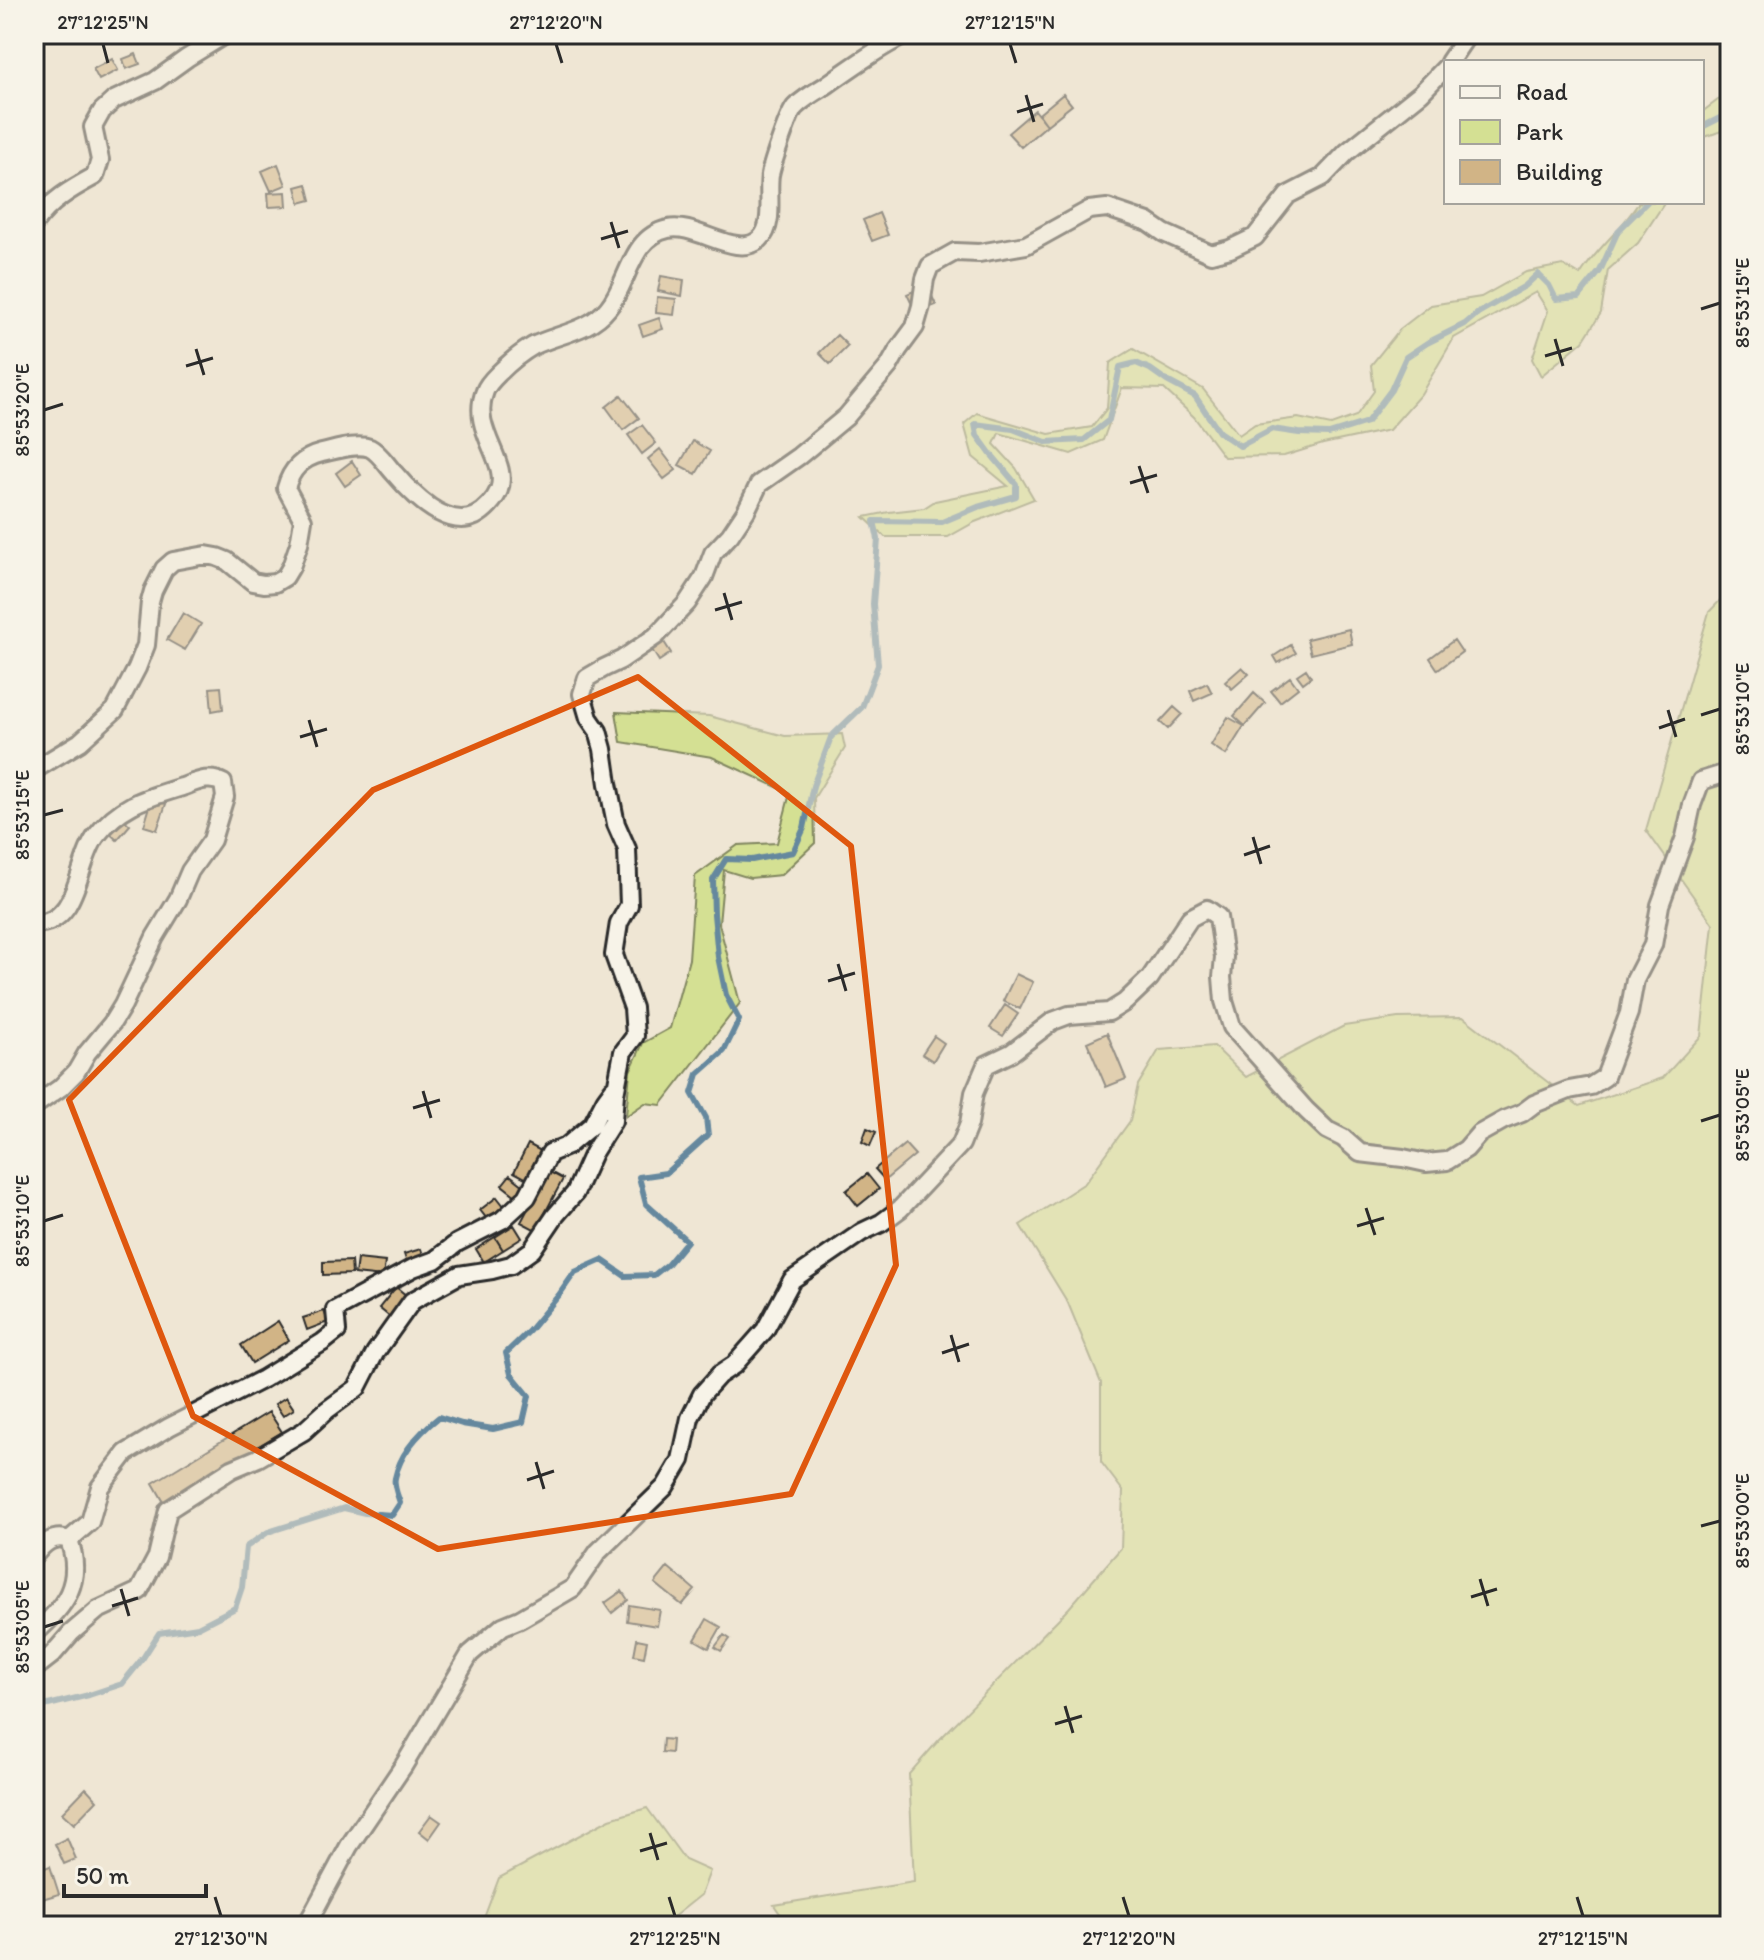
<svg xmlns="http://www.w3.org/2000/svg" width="1764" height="1960" font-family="Itim,sans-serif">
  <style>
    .green { fill: #d4e093; stroke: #80865f; stroke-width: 2 }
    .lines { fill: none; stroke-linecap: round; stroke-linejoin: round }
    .stream { stroke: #65889e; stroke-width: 6 }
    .building { fill: #d1b486; stroke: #2b2b2b; stroke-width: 2 }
    .street-casing { stroke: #2b2b2b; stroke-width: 22 }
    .street { stroke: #f7f3e8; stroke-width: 16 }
    .marked { fill: none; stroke: #df570e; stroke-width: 6; stroke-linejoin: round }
    .ticks { fill: none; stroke: #2b2b2b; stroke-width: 3 }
    .neatline { fill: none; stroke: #2b2b2b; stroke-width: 3 }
    .ticks-label { font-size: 20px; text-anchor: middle; fill: #2b2b2b }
  </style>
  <rect width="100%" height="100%" fill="#efe6d4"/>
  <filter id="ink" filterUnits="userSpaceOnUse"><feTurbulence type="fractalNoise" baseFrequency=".0125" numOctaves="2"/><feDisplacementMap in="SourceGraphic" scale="16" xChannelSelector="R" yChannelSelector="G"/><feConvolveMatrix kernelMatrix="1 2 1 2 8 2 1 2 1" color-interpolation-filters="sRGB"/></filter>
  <g filter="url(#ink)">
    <!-- green -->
    <path class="green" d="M1730 91V128L1702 138V112Z
      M1639 202H1665L1638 243 1608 270 1601 313 1583 341 1541 376 1532 359 1548 311 1536 292 1454 338 1421 394 1389 430 1323 444 1284 456 1224 457 1194 417 1164 389 1122 388 1103 440 1071 454 999 433 994 444 1016 468 1034 499 975 522 948 537H885L864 517 889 512 924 508 935 501 1008 486 973 457 964 424 977 413 1049 434 1092 427 1107 408 1110 363 1133 349 1203 389 1239 435 1255 424 1298 418 1331 425 1356 416 1374 391 1371 365 1400 329 1431 305 1481 297 1526 272 1563 265 1580 275C1597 248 1622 229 1639 202Z
      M1730 590V1926H802L786 1922 774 1905 914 1882 909 1774 939 1740 1069 1608 1121 1548 1123 1491 1101 1462V1383L1068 1303 1020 1225 1085 1183 1130 1121 1138 1085 1159 1050 1214 1046 1246 1077 1344 1026 1398 1018 1463 1017 1579 1106 1663 1078 1701 1036 1713 924 1646 830 1709 612Z
      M616 712 709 716 785 736 842 734 845 748 814 798 815 843 781 875 750 878 724 870 719 924 740 1003 661 1105 645 1103 626 1116 630 1071 643 1043 670 1028 689 959 695 876 738 845 777 843 790 793 712 757 621 742Z
      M647 1808 685 1860 710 1871 701 1895 662 1926H481L499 1878 610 1819Z"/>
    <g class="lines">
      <!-- stream -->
      <path class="stream" d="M1702 127 1730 113
        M40 1707 89 1695 122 1684 143 1658 159 1633 198 1627 235 1608 242 1587 246 1547 268 1532 344 1508 365 1513 392 1515 400 1503C398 1496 393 1486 395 1478 400 1453 420 1432 439 1417L462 1424 493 1429 523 1422 529 1396 511 1374 506 1353 529 1331 559 1295 575 1272 602 1260 625 1276 654 1275 668 1264 687 1241 646 1204 639 1177 666 1173 708 1135 706 1118 692 1093 698 1074 724 1051 739 1020 726 995 718 957 714 914 713 880 726 859 752 860 793 852 804 828 813 786 831 737 862 707 878 665 873 604 878 539 874 521 942 522 978 507 1016 496V484L990 453 977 435 975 424 1013 429 1046 442 1084 440 1109 420 1120 367 1136 363 1150 369 1167 381 1195 396 1219 432 1240 446 1272 429 1299 433 1329 434 1367 422 1391 390 1406 357 1427 343 1465 324 1478 313 1525 286 1538 274 1549 285 1556 299 1579 297 1600 271 1618 231 1647 202"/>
    </g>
    <!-- building -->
    <path class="building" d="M136 54 140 64 126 69 123 59Z
      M112 59 118 70 99 80 93 69Z
      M1063 94 1072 105 1047 125 1039 114Z
      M1035 110 1047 125 1021 147 1008 133Z
      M278 164 286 185 271 191 262 171Z
      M307 184 311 200 300 203 296 187Z
      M286 192 287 206 269 207 268 193Z
      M879 213 888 235 872 241 863 220Z
      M661 276 684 280 682 296 658 291Z
      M927 285 936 305 916 313 907 294Z
      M657 297 676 299 674 315 656 313Z
      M659 318 663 329 643 336 639 325Z
      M837 335 848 346 830 364 819 353Z
      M621 395 639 418 623 430 606 407Z
      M642 425 656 443 642 454 628 435Z
      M693 441 710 451 696 474 679 465Z
      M660 449 676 470 664 479 648 459Z
      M352 461 361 475 345 486 336 473Z
      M183 613 201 624 185 650 167 640Z
      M1349 629 1352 644 1311 654 1307 639Z
      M659 634 671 653 659 661 647 642Z
      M1454 640 1462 652 1438 670 1430 658Z
      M1291 645 1296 653 1278 663 1274 656Z
      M1242 667 1249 674 1232 689 1225 682Z
      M1306 669 1311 677 1303 683 1297 675Z
      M1290 677 1298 688 1280 702 1271 691Z
      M1207 683 1212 693 1194 701 1190 691Z
      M221 687 223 709 212 711 210 688Z
      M1254 693 1265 703 1245 726 1234 716Z
      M1174 707 1182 714 1168 729 1160 722Z
      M1228 717 1244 726 1226 755 1211 745Z
      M152 800 166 804 157 830 144 826Z
      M121 817 130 825 117 840 108 832Z
      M1016 974 1033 982 1020 1009 1003 1001Z
      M1005 1005 1018 1014 1003 1036 990 1028Z
      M1107 1033 1126 1079 1106 1087 1087 1042Z
      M934 1036 944 1043 933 1061 922 1054Z
      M867 1128 876 1132 870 1146 862 1142Z
      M528 1144 541 1151 527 1179 514 1172Z
      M905 1144 915 1155 885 1180 875 1169Z
      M548 1171 563 1179 536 1230 521 1222Z
      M867 1174 879 1189 858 1206 846 1191Z
      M510 1175 524 1186 516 1196 502 1185Z
      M497 1197 504 1206 487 1219 480 1210Z
      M514 1225 522 1238 503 1250 495 1237Z
      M495 1237 503 1250 484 1262 476 1249Z
      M421 1249 425 1261 408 1266 404 1254Z
      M357 1259 385 1262 383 1277 355 1274Z
      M351 1261 352 1274 323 1275V1262Z
      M396 1287 407 1296 390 1317 379 1308Z
      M324 1311 328 1322 307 1330 303 1318Z
      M278 1321 289 1340 252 1363 241 1345Z
      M286 1397 294 1409 283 1416 275 1404Z
      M269 1412 282 1432 165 1504 153 1483Z
      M668 1567 695 1590 682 1605 655 1583Z
      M622 1591 628 1600 612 1613 605 1603Z
      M629 1605 660 1610 657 1626 627 1621Z
      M707 1619 721 1627 709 1648 695 1640Z
      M724 1635 730 1639 721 1651 715 1647Z
      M637 1639 647 1641 644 1657 634 1655Z
      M663 1739 672 1740 671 1753 662 1752Z
      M86 1788 97 1800 74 1824 62 1813Z
      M431 1815 441 1822 429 1839 419 1831Z
      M67 1838 76 1859 64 1864 55 1844Z
      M50 1866 59 1894 42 1899 34 1872Z"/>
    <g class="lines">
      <defs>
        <path id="street" d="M1449 62 1468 34
          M34 224C50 201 71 189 95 176L100 160 93 127 102 111 114 100 155 81 187 58 226 34
          M34 770 80 742 115 710 137 668 146 645 150 602 153 591 164 569 173 561 206 555 217 557 227 561 253 582 264 584 275 583 285 577 291 567 299 544 303 520 286 488C291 469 302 458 322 453 336 450 357 443 370 448 380 453 387 466 395 474 413 495 446 529 475 516 485 511 495 500 499 490 510 461 469 429 485 391 488 383 494 378 500 372 510 362 521 353 533 346 558 334 590 331 608 308 629 283 630 237 668 229 695 222 737 260 760 239 775 225 767 193 770 175 772 164 789 113 795 107 803 99 815 92 825 86 852 67 877 49 907 34
          M34 924C80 924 76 862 97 835 121 804 147 798 182 787 196 782 209 775 223 783L225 797 212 840 190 871 178 899 155 937 123 1005 112 1023 87 1053 76 1072 60 1088 34 1106
          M69 1540 90 1522 100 1487 126 1453 169 1427 263 1379 323 1342 337 1331 335 1310 413 1268 435 1260 457 1243 502 1220 527 1197 550 1153 567 1146 592 1125 605 1100 613 1089
          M34 1556C43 1544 53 1534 69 1540 84 1583 65 1607 34 1634
          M34 1669 52 1655 71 1633 98 1610 139 1591 157 1557 168 1510 232 1469 258 1458 304 1431 327 1410 357 1388 375 1353 412 1301 459 1275 492 1270 511 1265 532 1250 555 1216 575 1193 593 1153 613 1121 615 1094 623 1052 635 1036 633 1008 614 955 619 923 629 905 627 849 616 824 608 784 603 749 598 731 589 718 582 694 587 678 604 668 621 660 656 636 687 603 704 577 713 553 730 535 746 511 759 484 799 456 846 417 889 366 898 350 915 327 921 306 925 279 930 266 955 252 979 253 1026 245 1089 210 1107 208 1148 222 1164 233 1211 254 1230 249 1255 237 1288 195 1323 177 1347 152 1421 93 1446 67
          M306 1926 349 1846 404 1765 470 1654 503 1626 520 1619 573 1588 598 1552 665 1487 681 1460 690 1418 702 1394 719 1375 734 1365 765 1330 792 1280 862 1232 881 1223 900 1209 961 1144 969 1124 974 1093 986 1065 1011 1053 1053 1021 1069 1015 1109 1012 1125 1002 1150 978 1190 918 1207 909 1218 917 1224 957 1222 977 1224 1001 1232 1027 1306 1110 1327 1130 1343 1138 1360 1153 1403 1158 1426 1163 1447 1161 1466 1149 1479 1134 1504 1120 1522 1113 1534 1104 1569 1090 1591 1086 1605 1077 1629 1013 1635 980 1653 945 1660 905 1685 837 1692 805 1701 781 1730 772"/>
      </defs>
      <!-- street casing -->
      <use href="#street" class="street-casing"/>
      <!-- street -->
      <use href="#street" class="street"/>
    </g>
  </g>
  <!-- marked area -->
  <path d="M0 0H1764V1960H0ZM638 677 851 846 896 1265 791 1494 438 1549 193 1416 69 1100 373 790Z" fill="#efe6d4" fill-opacity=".55" fill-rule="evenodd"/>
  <path class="marked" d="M638 677 851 846 896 1265 791 1494 438 1549 193 1416 69 1100 373 790Z"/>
  <!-- ticks -->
  <path class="ticks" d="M103 44 108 63M556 44 562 63M1010 44 1016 63M1026 95 1034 122M1017 112 1043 104M611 222 619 248M601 239 628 231M1701 309 1720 303M1555 339 1563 366M196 349 204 375M1545 356 1572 348M186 366 213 358M44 410 63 404M1139 466 1148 493M1130 483 1157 475M724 593 732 620M715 610 742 602M1668 710 1676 737M1701 715 1720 709M309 720 317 747M1659 728 1685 719M300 737 327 729M44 815 63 810M1253 837 1261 864M1244 855 1270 846M838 964 846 991M828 981 855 973M423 1091 431 1118M413 1108 440 1100M1701 1121 1720 1115M1366 1208 1375 1235M44 1221 63 1215M1357 1226 1384 1218M951 1335 959 1362M942 1353 969 1344M536 1462 544 1489M527 1480 554 1471M1701 1526 1720 1521M1480 1579 1488 1606M121 1589 129 1616M1471 1597 1497 1589M112 1606 138 1598M44 1627 63 1621M1065 1706 1073 1733M1055 1724 1082 1716M650 1833 658 1860M640 1851 667 1843M215 1897 221 1916M669 1897 675 1916M1123 1897 1129 1916M1577 1897 1583 1916"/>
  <!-- margin -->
  <rect width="1764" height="1960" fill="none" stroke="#f7f3e8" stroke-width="88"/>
  <!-- legend -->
  <rect x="1444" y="60" width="260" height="144" fill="#f7f3e8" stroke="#a5a39c" stroke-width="2"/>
  <rect x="1460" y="86" width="40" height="12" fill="#f7f3e8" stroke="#a5a39c" stroke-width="2"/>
  <text x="1516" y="100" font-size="24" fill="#2b2b2b">Road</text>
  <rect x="1460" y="120" width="40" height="24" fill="#d4e093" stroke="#a5a39c" stroke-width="2"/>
  <text x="1516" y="140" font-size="24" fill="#2b2b2b">Park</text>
  <rect x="1460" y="160" width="40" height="24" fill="#d1b486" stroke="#a5a39c" stroke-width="2"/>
  <text x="1516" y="180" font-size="24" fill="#2b2b2b">Building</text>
  <!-- scale -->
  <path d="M64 1884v12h142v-12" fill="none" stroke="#2b2b2b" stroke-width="4"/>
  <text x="76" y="1884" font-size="24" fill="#2b2b2b" stroke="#f7f3e8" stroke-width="6" paint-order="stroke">50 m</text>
  <rect x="44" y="44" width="1676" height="1872" class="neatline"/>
  <g class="ticks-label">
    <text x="103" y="29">27°12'25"N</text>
    <text x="556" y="29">27°12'20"N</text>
    <text x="1010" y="29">27°12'15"N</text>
    <text transform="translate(1742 303) rotate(-90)" y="7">85°53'15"E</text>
    <text transform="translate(22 410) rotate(-90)" y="7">85°53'20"E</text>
    <text transform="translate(1742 709) rotate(-90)" y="7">85°53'10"E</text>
    <text transform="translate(22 815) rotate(-90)" y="7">85°53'15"E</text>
    <text transform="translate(1742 1115) rotate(-90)" y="7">85°53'05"E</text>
    <text transform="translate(22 1221) rotate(-90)" y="7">85°53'10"E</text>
    <text transform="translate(1742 1521) rotate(-90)" y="7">85°53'00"E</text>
    <text transform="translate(22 1627) rotate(-90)" y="7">85°53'05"E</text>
    <text x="221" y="1945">27°12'30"N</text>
    <text x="675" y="1945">27°12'25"N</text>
    <text x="1129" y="1945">27°12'20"N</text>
    <text x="1583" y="1945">27°12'15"N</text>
  </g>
</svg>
